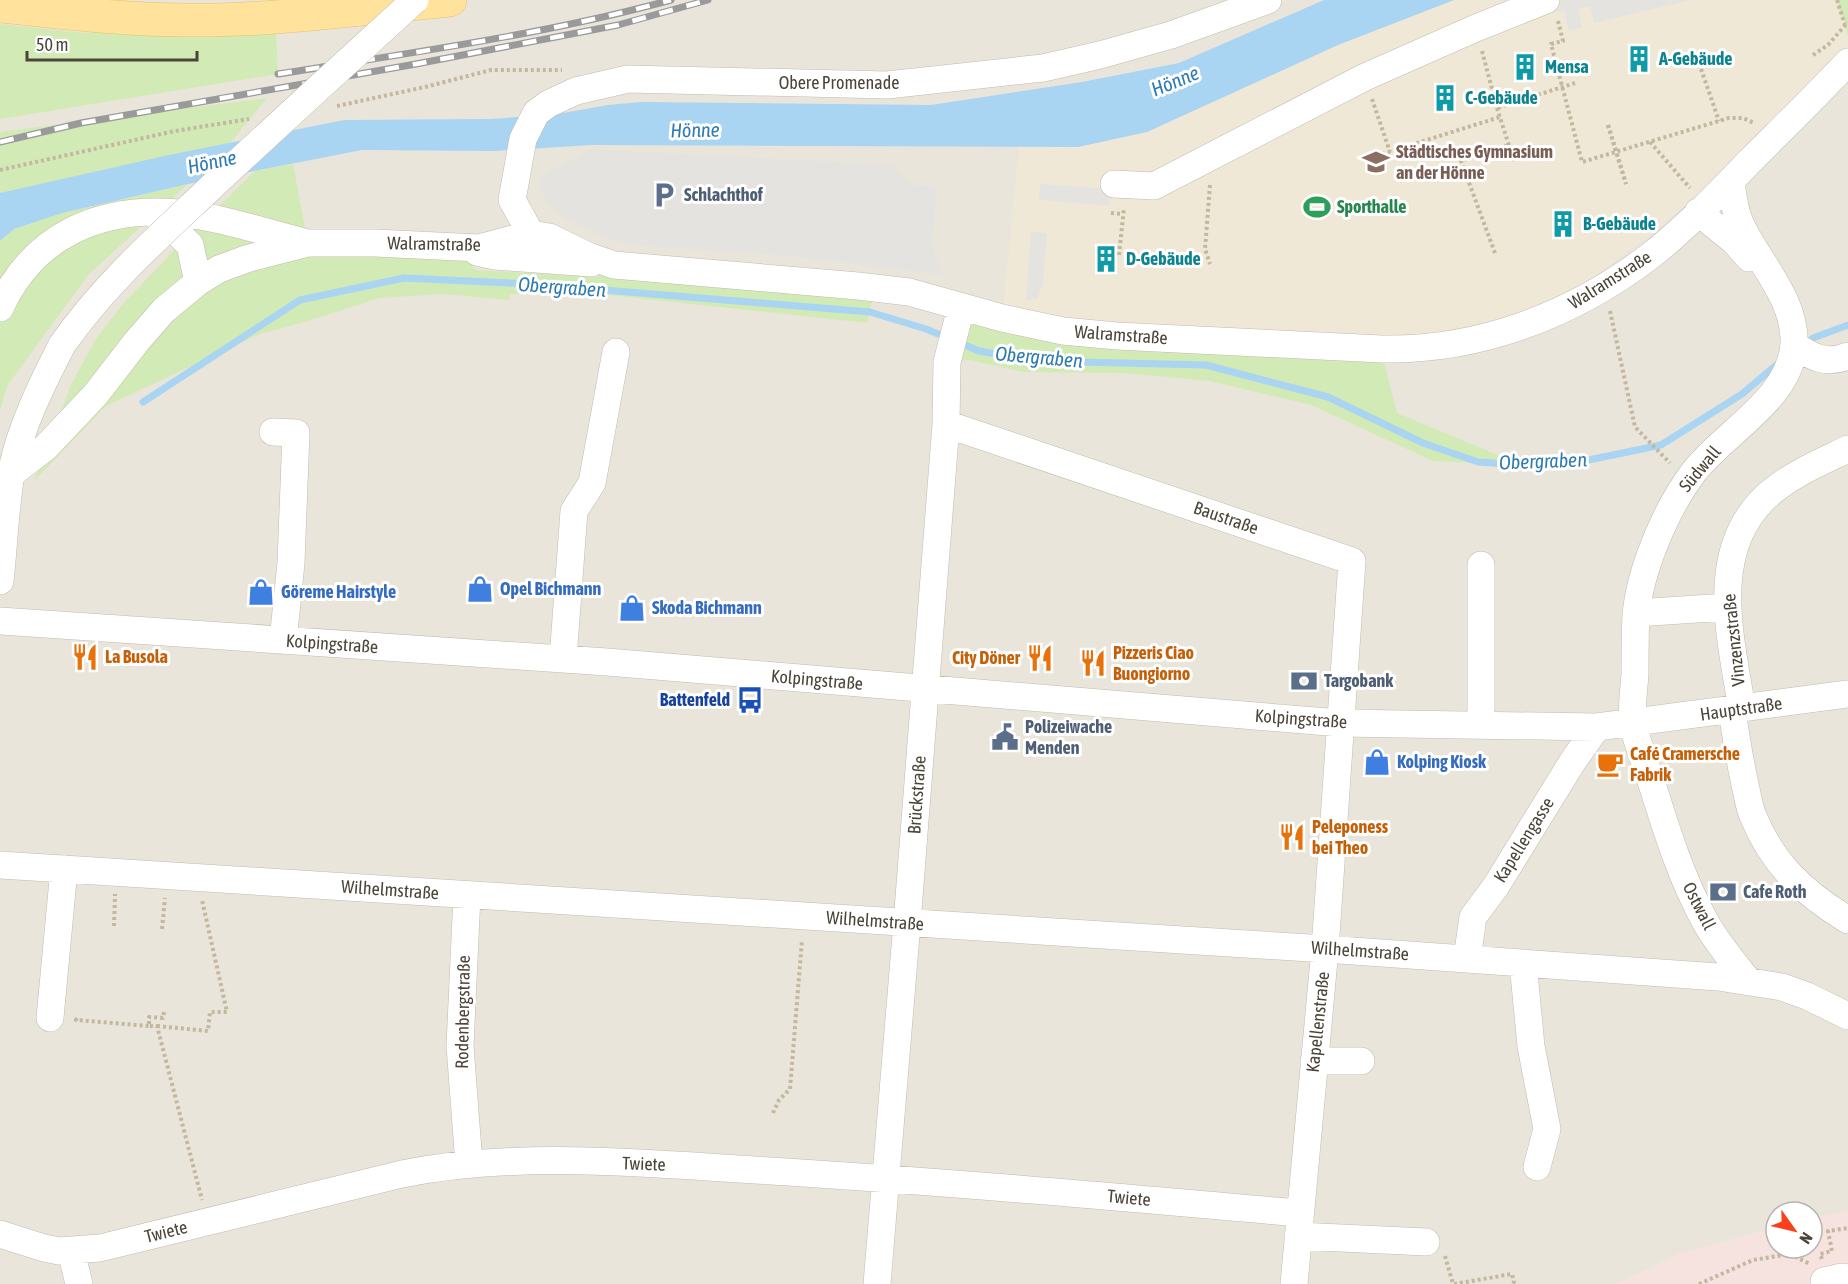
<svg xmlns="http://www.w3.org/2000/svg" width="1848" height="1284" font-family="'Asap Condensed',sans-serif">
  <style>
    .residential { fill: #eae5da; fill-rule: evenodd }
    .education { fill: #efe8d6 }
    .medical { fill: #f6e3e0 }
    .green { fill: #d2eab5 }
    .parking { fill: #e5e3e0 }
    .water { fill: #a9d4f2 }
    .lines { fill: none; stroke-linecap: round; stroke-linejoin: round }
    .stream { stroke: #a9d4f2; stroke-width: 7 }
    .minor-casing { stroke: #c2bbae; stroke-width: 28 }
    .major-casing { stroke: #e6c16a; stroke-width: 34 }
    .path { stroke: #c4b79f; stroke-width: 4; stroke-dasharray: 3 3; stroke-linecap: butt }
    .minor { stroke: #fff; stroke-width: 27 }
    .major { stroke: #ffe39c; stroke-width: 33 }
    .rail-casing { stroke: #9a9a9a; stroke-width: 7 }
    .rail { stroke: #fff; stroke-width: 4.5; stroke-dasharray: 14; stroke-linecap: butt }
    .minor-bridge-casing { stroke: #c2bbae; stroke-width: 28; stroke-linecap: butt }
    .path-bridge { stroke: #c4b79f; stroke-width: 4; stroke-dasharray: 3 3; stroke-linecap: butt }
    .minor-bridge { stroke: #fff; stroke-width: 27 }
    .labels { text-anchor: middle; stroke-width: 6; stroke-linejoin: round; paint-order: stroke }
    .culture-label { font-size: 18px; font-weight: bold; fill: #0d838f; stroke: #fff; text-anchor: start }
    .street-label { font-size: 18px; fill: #4b4439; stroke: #fff }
    .education-label { font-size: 18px; font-weight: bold; fill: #785e54; stroke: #fff; text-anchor: start }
    .service-label { font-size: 18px; font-weight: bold; fill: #4e5e75; stroke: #fff; text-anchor: start }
    .leisure-label { font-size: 18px; font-weight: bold; fill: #27864d; stroke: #fff; text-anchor: start }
    .shop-label { font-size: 18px; font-weight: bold; fill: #366cbe; stroke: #fff; text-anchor: start }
    .food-label { font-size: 18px; font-weight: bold; fill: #c56008; stroke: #fff; text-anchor: start }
    .transit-label { font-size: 18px; font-weight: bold; fill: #164399; stroke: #fff; text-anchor: end }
    .water-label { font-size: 20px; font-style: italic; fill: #2e7ab2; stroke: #fff }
  </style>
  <rect width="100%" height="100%" fill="#f6f3ec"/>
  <!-- residential -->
  <path class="residential" d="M0 0H1848V1284H0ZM1776 1212H1812V1248H1776Z"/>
  <!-- education -->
  <path class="education" d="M1454 0H1837L1848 36V46L1796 104 1719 176 1655 231 1585 283 1525 313 1458 333 1393 344 1078 320 1003 311 1019 146 1078 147 1147 132 1338 45Z"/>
  <!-- medical -->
  <path class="medical" d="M1848 1211V1284H1616L1678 1254 1776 1227V1248H1812V1218Z"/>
  <!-- green -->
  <path class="green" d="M1837 0H1848V36Z
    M0 24 86 33 276 31 278 74 0 119Z
    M267 98 230 143 0 193V132Z
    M293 164 308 243 455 247 476 270 597 277 613 266 875 288 867 323 581 292 510 294 509 300 444 294 379 298 308 321 260 334 106 406 34 481 72 383 95 340 123 304 175 249 255 171Z
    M188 184 89 274 7 386 0 411V241L14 229 62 213Z
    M961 308 1381 349 1397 413 1522 465 1433 461 1311 405 1210 381 1124 373 1024 372 969 360 947 362Z"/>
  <!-- parking -->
  <path class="parking" d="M1554 0H1691L1594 23 1590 6 1578 8 1582 27 1569 31 1564 11 1557 12Z
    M589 149 893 165 910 185 937 187 932 246 943 275 780 255 643 246 609 240 565 218 548 203 540 187 539 179Z
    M1040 184 1110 189 1109 206 1039 200Z
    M1031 232 1047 233 1043 283 1037 299 1026 300Z"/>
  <!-- water -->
  <path class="water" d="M1324 0H1454L1338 45 1147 132 1078 147 591 145 494 151 362 150 188 184 62 213 14 229 0 241V193L169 155 344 120 492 119 563 113 608 105 641 102 931 105 1082 82 1179 63Z"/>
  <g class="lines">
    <!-- stream -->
    <path class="stream" d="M958 342 979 351 1036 361 1206 365 1328 397 1423 443 1478 462 1522 465 1579 462 1661 445 1742 394 1780 362
      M1804 345 1813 338 1848 325
      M143 402 300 300 404 278 531 284 870 312 926 329 948 338"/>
    <defs>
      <path id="minor" d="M1731 181C1733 197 1735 214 1743 229 1761 265 1796 301 1794 344 1791 399 1723 433 1693 473 1666 509 1640 570 1636 615 1635 634 1635 654 1635 674 1634 689 1631 708 1633 724 1637 744 1646 764 1652 784 1667 832 1682 880 1706 923 1718 944 1734 963 1749 982
        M1114 184 1154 186 1365 77 1476 28 1546 0
        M1698 212 1734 241 1749 258
        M152 213 167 223 190 245 198 282
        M531 234 512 200 523 139 536 113 548 104 576 91 628 79 887 85 1043 68 1100 55 1171 35 1268 0
        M477 252 495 256 591 263
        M0 308C34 234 101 206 179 213 221 217 263 232 304 242
        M1794 345C1812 357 1826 365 1848 356
        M946 424 1352 561 1325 949 1294 1284
        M273 432 296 433 291 563 283 641
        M11 474 46 447 96 394 137 341 164 310 198 282 219 269 249 258 308 243H375L479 248 531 234 549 237 588 256 614 265 858 286 909 292 1002 318 1063 331 1117 336 1381 349C1479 351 1573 315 1650 256 1686 228 1718 194 1749 162 1782 129 1816 96 1848 62
        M0 581C4 546 5 509 11 474 20 428 41 386 62 345
        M1636 613 1727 607
        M0 621 607 662 1340 723 1597 727 1848 694
        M563 659 574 511 592 483 616 352
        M1742 709C1731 639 1706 549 1769 494 1792 474 1821 462 1848 449
        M1732 711C1736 737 1740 763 1746 789 1748 797 1749 807 1753 816 1773 865 1804 893 1848 920
        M1481 725V565
        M0 865 1325 949 1718 977 1782 987 1807 996 1848 1016
        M467 895 460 1046 469 1164
        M1467 959 1473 917 1496 886 1573 761 1597 727
        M1523 963 1531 1046 1547 1129 1537 1167
        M50 1018 64 869
        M1314 1061H1361
        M0 1234 44 1248 59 1251 100 1248 402 1174C516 1151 640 1163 755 1170 937 1181 1118 1197 1299 1213
        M1298 1236 1426 1242
        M71 1251 79 1284
        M1824 1281 1842 1277 1848 1278
        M877 1284 907 923 946 424 947 362 961 308"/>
      <path id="major" d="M0 6C62 12 124 20 187 20 275 21 363 8 450 0"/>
    </defs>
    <!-- minor casing -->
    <use href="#minor" class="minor-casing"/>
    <!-- major casing -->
    <use href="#major" class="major-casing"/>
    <!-- path -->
    <path class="path" d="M1837 0 1845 25
      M1558 21 1563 41 1551 44 1582 162 1729 118H1743L1754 123
      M1482 51 1497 108 1575 83
      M1813 55 1828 45 1848 22
      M1701 69 1719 121
      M1372 99 1390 152
      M337 106 425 87 491 70H562
      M1497 108 1514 161
      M1608 125 1626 184
      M1650 142 1690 188
      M1382 154 1500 117
      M0 170 175 131 249 119
      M1210 185 1205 249 1210 264
      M1111 213 1123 214
      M1495 253 1461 161 1509 145
      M1119 255 1124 208
      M1610 311 1635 427 1670 463
      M114 926 115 894
      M162 929 165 898
      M164 1012 163 1018 149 1017V1026H157L202 1200
      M77 1018 76 1020 149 1026
      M157 1026 208 1031 210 1012H227L202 900
      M773 1113 779 1100 790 1089 802 940
      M1445 1256 1453 1284
      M1822 1259 1820 1254 1832 1251 1828 1231 1848 1228
      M1454 1284 1512 1274 1514 1282 1511 1284
      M1699 1284 1753 1260 1790 1254 1810 1264"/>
    <!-- minor -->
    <use href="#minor" class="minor"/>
    <!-- major -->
    <use href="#major" class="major"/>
    <defs>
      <path id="rail" d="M278 74C409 53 542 35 671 0
        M0 142 81 123 416 64 618 25 708 0"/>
    </defs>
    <!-- rail casing -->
    <use href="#rail" class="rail-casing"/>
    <!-- rail -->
    <use href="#rail" class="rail"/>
    <defs>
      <path id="minor-bridge" d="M62 345C102 287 155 240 206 192 275 127 345 64 415 0"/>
    </defs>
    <!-- minor-bridge casing -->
    <use href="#minor-bridge" class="minor-bridge-casing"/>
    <!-- path-bridge -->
    <path class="path-bridge" d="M1608 125 1626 184"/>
    <!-- minor-bridge -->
    <use href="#minor-bridge" class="minor-bridge"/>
  </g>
  <!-- icons -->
  <defs>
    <symbol id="building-bare" viewBox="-9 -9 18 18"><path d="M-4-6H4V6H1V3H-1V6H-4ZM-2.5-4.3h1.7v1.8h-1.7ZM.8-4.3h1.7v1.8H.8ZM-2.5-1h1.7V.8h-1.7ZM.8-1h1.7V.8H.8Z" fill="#0f9aa8" stroke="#fff" stroke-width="2.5" paint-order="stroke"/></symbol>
    <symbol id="school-bare" viewBox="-9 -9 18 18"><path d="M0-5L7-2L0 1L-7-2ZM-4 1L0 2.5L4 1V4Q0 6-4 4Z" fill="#8d6e63" stroke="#fff" stroke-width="2.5" paint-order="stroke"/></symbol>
    <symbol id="parking-bare" viewBox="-9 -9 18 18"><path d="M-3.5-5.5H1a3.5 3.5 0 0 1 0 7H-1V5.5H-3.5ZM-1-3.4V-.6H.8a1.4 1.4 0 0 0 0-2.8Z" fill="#5c6f8a" stroke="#fff" stroke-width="2.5" paint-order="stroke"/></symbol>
    <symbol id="stadium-bare" viewBox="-9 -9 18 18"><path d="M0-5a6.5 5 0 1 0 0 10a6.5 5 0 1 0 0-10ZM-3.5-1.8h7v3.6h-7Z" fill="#2e9e5b" stroke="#fff" stroke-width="2.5" paint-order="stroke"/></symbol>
    <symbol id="shop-bare" viewBox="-9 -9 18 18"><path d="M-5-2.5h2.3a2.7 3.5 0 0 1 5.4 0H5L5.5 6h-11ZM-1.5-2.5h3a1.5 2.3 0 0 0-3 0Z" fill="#3f7fe0" stroke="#fff" stroke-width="2.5" paint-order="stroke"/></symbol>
    <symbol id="restaurant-bare" viewBox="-9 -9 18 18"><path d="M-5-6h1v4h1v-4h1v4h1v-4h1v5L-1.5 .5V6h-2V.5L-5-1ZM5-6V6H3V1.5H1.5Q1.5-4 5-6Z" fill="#e8710a" stroke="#fff" stroke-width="2.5" paint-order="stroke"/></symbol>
    <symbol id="bank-bare" viewBox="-9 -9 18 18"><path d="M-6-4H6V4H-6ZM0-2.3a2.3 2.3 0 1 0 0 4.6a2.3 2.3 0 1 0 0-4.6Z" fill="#5c6f8a" stroke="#fff" stroke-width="2.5" paint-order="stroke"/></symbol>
    <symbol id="bus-bare" viewBox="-9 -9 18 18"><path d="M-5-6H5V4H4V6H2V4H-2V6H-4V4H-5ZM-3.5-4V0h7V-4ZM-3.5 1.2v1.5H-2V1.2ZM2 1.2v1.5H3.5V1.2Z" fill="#1a4fb4" stroke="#fff" stroke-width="2.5" paint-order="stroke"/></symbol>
    <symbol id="civic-bare" viewBox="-9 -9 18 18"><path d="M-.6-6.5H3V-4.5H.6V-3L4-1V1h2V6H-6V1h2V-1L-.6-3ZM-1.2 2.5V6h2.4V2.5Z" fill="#5c6f8a" stroke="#fff" stroke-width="2.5" paint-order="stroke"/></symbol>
    <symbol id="cafe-bare" viewBox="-9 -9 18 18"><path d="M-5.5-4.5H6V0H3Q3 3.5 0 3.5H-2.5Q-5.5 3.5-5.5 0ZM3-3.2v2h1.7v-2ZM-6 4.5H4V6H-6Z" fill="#e8710a" stroke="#fff" stroke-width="2.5" paint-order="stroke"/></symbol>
  </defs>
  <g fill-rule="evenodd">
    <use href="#building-bare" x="1620" y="40" width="38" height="38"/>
    <use href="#building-bare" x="1506" y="48" width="38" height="38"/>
    <use href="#building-bare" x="1426" y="79" width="38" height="38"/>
    <use href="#school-bare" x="1357" y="143" width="38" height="38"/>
    <use href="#parking-bare" x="645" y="176" width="38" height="38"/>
    <use href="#stadium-bare" x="1298" y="188" width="38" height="38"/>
    <use href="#building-bare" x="1544" y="205" width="38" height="38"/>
    <use href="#building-bare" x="1087" y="240" width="38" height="38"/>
    <use href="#shop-bare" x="461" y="570" width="38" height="38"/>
    <use href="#shop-bare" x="242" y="573" width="38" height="38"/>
    <use href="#shop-bare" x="613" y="589" width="38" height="38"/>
    <use href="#restaurant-bare" x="66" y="638" width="38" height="38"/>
    <use href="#restaurant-bare" x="1021" y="639" width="38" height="38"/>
    <use href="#restaurant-bare" x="1074" y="644" width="38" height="38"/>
    <use href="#bank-bare" x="1285" y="662" width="38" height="38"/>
    <use href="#bus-bare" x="731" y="681" width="38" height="38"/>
    <use href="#civic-bare" x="986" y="718" width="38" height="38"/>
    <use href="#shop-bare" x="1358" y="743" width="38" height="38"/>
    <use href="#cafe-bare" x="1591" y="745" width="38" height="38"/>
    <use href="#restaurant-bare" x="1273" y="818" width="38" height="38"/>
    <use href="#bank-bare" x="1704" y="873" width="38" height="38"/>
  </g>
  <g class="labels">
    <!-- culture labels -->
    <g class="culture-label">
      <text x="1659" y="65">A-Gebäude</text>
      <text x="1545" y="73">Mensa</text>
      <text x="1465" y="104">C-Gebäude</text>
      <text x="1583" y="230">B-Gebäude</text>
      <text x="1126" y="265">D-Gebäude</text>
    </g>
    <!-- street labels -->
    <g class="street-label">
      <text x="839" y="89">Obere Promenade</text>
      <text transform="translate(434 244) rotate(1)" y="6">Walramstraße</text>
      <text transform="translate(1610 280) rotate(-32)" y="6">Walramstraße</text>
      <text transform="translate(1121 335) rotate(4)" y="6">Walramstraße</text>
      <text transform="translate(1700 469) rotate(-50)" y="6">Südwall</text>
      <text transform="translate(1226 518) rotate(19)" y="6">Baustraße</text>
      <text transform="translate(1734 640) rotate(-96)" y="6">Vinzenzstraße</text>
      <text transform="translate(332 644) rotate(4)" y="6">Kolpingstraße</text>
      <text transform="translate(817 680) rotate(5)" y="6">Kolpingstraße</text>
      <text transform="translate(1741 709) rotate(-8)" y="6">Hauptstraße</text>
      <text transform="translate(1301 719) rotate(4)" y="6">Kolpingstraße</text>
      <text transform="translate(917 795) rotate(-86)" y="6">Brückstraße</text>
      <text transform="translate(1524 840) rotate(-58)" y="6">Kapellengasse</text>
      <text transform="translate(390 890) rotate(4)" y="6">Wilhelmstraße</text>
      <text transform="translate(1699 906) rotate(63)" y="6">Ostwall</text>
      <text transform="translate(875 921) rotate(4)" y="6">Wilhelmstraße</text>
      <text transform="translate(1360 951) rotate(4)" y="6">Wilhelmstraße</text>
      <text transform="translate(463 1012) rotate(-89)" y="6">Rodenbergstraße</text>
      <text transform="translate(1318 1022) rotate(-84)" y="6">Kapellenstraße</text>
      <text transform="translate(644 1164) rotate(2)" y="6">Twiete</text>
      <text transform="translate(1129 1198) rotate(5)" y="6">Twiete</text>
      <text transform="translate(166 1232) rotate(-14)" y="6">Twiete</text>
    </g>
    <!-- education labels -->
    <g class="education-label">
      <text x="1396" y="158">Städtisches Gymnasium<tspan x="1396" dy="21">an der Hönne</tspan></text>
    </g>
    <!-- service labels -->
    <g class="service-label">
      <text x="684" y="201">Schlachthof</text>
      <text x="1324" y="687">Targobank</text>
      <text x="1025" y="733">Polizeiwache<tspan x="1025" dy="21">Menden</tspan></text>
      <text x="1743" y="898">Cafe Roth</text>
    </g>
    <!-- leisure labels -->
    <g class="leisure-label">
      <text x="1337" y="213">Sporthalle</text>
    </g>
    <!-- shop labels -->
    <g class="shop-label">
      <text x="500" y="595">Opel Bichmann</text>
      <text x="281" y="598">Göreme Hairstyle</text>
      <text x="652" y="614">Skoda Bichmann</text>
      <text x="1397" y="768">Kolping Kiosk</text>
    </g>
    <!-- food labels -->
    <g class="food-label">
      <text x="1113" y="659">Pizzeris Ciao<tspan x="1113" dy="21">Buongiorno</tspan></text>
      <text x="105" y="663">La Busola</text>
      <text x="1020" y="664" text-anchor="end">City Döner</text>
      <text x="1630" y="760">Café Cramersche<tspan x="1630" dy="21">Fabrik</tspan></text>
      <text x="1312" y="833">Peleponess<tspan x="1312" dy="21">bei Theo</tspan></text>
    </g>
    <!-- transit labels -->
    <g class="transit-label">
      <text x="730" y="706">Battenfeld</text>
    </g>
    <!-- water labels -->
    <g class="water-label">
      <text transform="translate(1175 81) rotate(-22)" y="7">Hönne</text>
      <text transform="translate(695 130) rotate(-1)" y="7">Hönne</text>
      <text transform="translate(212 162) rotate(-12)" y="7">Hönne</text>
      <text transform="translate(562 287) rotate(4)" y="7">Obergraben</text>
      <text transform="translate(1039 357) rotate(5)" y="7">Obergraben</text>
      <text transform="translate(1543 461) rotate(-2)" y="7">Obergraben</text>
    </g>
  </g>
  <!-- north arrow -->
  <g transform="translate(1794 1230) rotate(124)"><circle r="28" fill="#ffffff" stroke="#b7b4b0" stroke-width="1.5"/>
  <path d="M0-4.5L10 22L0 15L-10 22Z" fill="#fc3f1d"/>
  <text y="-9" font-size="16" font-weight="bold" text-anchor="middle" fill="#4b4439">N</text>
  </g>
  <!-- scale -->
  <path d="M27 51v9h170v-9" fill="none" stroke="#4b4439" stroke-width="3"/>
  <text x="36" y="51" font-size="18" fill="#4b4439" stroke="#ffffff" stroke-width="4.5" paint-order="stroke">50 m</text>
</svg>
